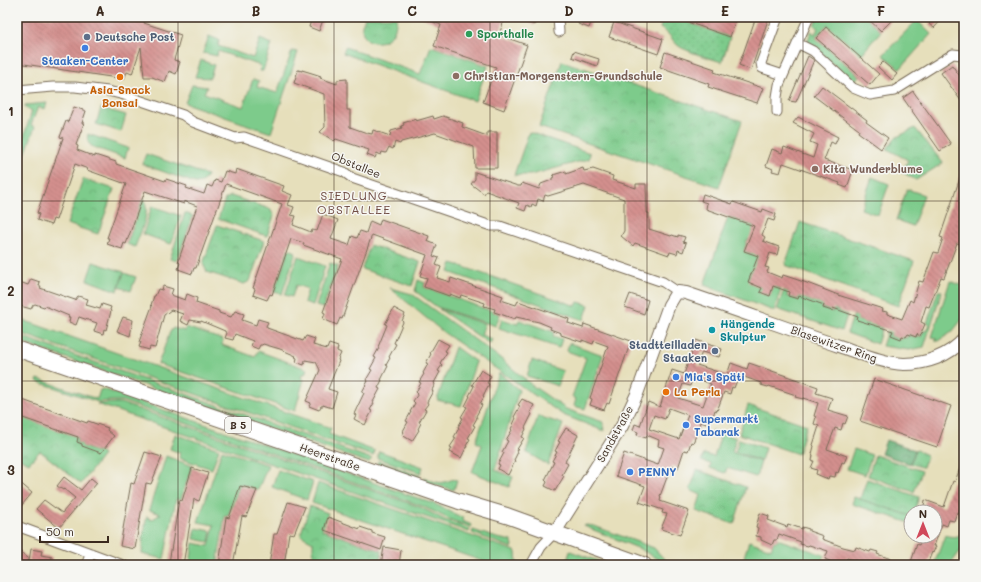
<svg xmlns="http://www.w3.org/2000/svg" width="981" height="582" font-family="Mali,sans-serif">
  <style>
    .grass { fill: #7dcb8b; stroke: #5c7a54 }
    .forest { fill: url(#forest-crowns); stroke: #506c4a }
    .park { fill: url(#park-crowns); stroke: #5c7a54 }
    .garden { fill: url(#garden-dots); stroke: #5c7a54 }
    .building { fill: url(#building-back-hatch); fill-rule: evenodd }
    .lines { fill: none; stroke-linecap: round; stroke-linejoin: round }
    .minor-casing { stroke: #776955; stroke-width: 11 }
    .tertiary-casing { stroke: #776955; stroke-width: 14 }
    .primary-casing { stroke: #776955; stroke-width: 17 }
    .minor { stroke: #fff; stroke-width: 9 }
    .tertiary { stroke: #fff; stroke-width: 12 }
    .primary { stroke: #fff; stroke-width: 15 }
    .grid { fill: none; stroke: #3b2a1e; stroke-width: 1; stroke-opacity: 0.55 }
    .leisure-dot { fill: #2e9e5b; stroke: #f6f6f2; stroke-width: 1.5 }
    .service-dot { fill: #5c6f8a; stroke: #f6f6f2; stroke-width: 1.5 }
    .shop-dot { fill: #3f7fe0; stroke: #f6f6f2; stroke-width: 1.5 }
    .education-dot { fill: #8d6e63; stroke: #f6f6f2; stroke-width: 1.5 }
    .food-dot { fill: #e8710a; stroke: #f6f6f2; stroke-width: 1.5 }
    .culture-dot { fill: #0f9aa8; stroke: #f6f6f2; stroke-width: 1.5 }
    .labels { text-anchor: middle; stroke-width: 3; stroke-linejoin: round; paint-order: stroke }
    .shield { fill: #f6f6f2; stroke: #73675e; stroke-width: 1 }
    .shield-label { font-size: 10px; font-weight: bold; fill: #3b2a1e }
    .leisure-label { font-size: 11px; font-weight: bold; fill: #27864d; stroke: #f6f6f2; text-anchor: start }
    .service-label { font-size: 11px; font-weight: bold; fill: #4e5e75; stroke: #f6f6f2; text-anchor: start }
    .shop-label { font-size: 11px; font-weight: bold; fill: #366cbe; stroke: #f6f6f2; text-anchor: start }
    .education-label { font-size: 11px; font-weight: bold; fill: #785e54; stroke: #f6f6f2; text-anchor: start }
    .food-label { font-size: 11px; font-weight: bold; fill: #c56008; stroke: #f6f6f2 }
    .street-label { font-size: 11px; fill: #3b2a1e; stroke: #f6f6f2 }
    .culture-label { font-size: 11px; font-weight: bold; fill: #0d838f; stroke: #f6f6f2; text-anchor: start }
    .neighbourhood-label { font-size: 12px; letter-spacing: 1px; fill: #714e45; stroke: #f6f6f2 }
    .neatline { fill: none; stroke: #3b2a1e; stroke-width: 1.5 }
    .grid-label { font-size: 13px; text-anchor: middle; font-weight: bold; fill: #3b2a1e }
  </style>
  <defs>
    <pattern id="forest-crowns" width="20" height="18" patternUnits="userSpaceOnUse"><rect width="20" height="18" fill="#66af77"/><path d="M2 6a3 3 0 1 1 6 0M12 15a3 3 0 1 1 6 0" fill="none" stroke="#558f61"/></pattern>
    <pattern id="park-crowns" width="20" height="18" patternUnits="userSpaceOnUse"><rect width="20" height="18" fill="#7dcb8b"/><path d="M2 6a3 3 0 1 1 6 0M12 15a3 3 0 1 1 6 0" fill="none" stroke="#6dae78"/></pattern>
    <pattern id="garden-dots" width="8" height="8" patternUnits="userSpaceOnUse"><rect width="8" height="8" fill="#7dcb8b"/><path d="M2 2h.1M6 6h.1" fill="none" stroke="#6dae78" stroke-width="1.8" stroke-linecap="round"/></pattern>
    <pattern id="building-back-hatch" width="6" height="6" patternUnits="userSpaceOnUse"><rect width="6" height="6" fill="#d4908e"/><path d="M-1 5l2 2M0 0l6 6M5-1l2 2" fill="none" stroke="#ad7673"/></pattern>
  </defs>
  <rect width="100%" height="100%" fill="#f6f6f2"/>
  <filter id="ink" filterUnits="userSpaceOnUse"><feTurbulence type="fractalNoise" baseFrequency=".025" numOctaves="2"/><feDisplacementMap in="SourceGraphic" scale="8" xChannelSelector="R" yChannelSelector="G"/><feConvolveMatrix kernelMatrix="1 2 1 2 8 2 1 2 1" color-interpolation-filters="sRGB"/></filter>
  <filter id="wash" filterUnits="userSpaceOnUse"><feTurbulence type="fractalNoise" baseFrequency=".012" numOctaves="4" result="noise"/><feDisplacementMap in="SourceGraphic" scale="16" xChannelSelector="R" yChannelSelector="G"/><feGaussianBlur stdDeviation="0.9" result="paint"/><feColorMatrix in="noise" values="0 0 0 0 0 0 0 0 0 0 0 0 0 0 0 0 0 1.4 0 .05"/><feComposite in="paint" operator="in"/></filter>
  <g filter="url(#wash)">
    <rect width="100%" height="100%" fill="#e6dfbb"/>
    <!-- grass -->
    <path class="grass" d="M818 17H866L881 31 861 55 827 25 816 37 859 76 853 82 812 45 807 43 811 31 815 34 818 28 814 25Z
      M917 20 931 34 900 69 883 55Z
      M209 36 219 40 218 46 253 58 260 39 272 44 263 71H259L261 66 218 51 217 56 203 53Z
      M431 46 488 66 475 101 343 53 345 47 420 74Z
      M292 51 298 52 271 133 185 103 192 85 207 87 204 93 243 107 253 79 259 81 257 87 277 93Z
      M201 60 214 65 210 78 195 77Z
      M47 103 45 109 38 107 31 125 35 127 17 177V157L32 111 25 108V105Z
      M88 134 128 148 125 158 93 147C87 143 87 140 88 134Z
      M146 154 207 175C204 181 202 183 195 183L142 164Z
      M872 177 889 184 878 215 861 209Z
      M907 189 924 195 913 226 896 220Z
      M143 199C152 211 140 233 135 247L127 244Z
      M152 206 181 216 171 244 143 234Z
      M185 213 193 216 177 261 170 259Z
      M728 217 754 226 751 241 747 240 744 251 758 256 754 271H751L748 281 762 288 760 293 770 296 773 286 781 289 774 311 704 285Z
      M289 249 296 252 282 294 274 292Z
      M298 256 325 266 313 305 304 302 308 289 296 285 292 297 285 295Z
      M93 262 124 272 117 291 87 280Z
      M330 263 338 266 323 308 316 306Z
      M452 263 576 306 578 302 589 305 584 320 449 272Z
      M418 280 425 283 424 287 500 314 496 326 437 307 415 291Z
      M950 281 964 286V317L952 332 939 341H936V338L932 337Z
      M390 288 412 294 500 358 533 386 566 409 603 422 604 431 563 415 443 332Z
      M784 290 788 292 787 296 798 300 799 297 813 302 814 301 823 304 822 308 833 312 834 309 847 315 842 331 777 309Z
      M938 291H942L924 347 909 350 882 346 887 331 891 332 890 336 901 340 902 337 907 338 908 335 916 338 917 335 921 337 923 331H926L929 324 927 323Z
      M439 309 485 324 481 335 492 339 490 344Z
      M854 314 859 316 858 320 868 324 869 322 882 328 877 344 847 333Z
      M17 318 331 428 329 434 375 451 373 456 17 332Z
      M502 319 517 324 519 320 554 332 553 336 562 339 559 348 499 328Z
      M186 327 223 340 222 345 255 357 258 351 307 369 305 374H302L301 378 304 379 295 411 158 364 170 332 173 328 185 331Z
      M17 335 372 459 369 462H366L17 341Z
      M569 343 603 355 585 409 574 406 576 399 572 397 586 358 567 351Z
      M455 347 476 362 461 406 437 400Z
      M532 360 563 371 558 386 527 376Z
      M499 373 519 390 495 470 513 477 509 487 472 472 482 445 476 442Z
      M38 379 97 399 100 390 103 389 435 504 463 518 462 521 472 525 471 527 451 520 422 506 122 401H112L98 402 38 382 37 381Z
      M112 403H121L420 507 445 520 470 529 469 532 97 404Z
      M538 416 563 424 548 465 526 452Z
      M712 430 736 438 732 452 761 462 756 477 727 468 725 473 710 468 711 464 701 461 704 454 714 457 720 438 710 435Z
      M175 434 219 449 212 469 179 458 180 453 170 449Z
      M854 449 872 455 865 475 847 469Z
      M222 450 268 465 258 490 240 484 228 516H225L217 565H190L193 543 209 546 214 525 198 522Z
      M379 451 423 467 421 473 377 458Z
      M166 456 192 466 181 499H176L164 559 142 554 143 537 147 516 151 520 161 514 149 510Z
      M378 461 420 476 417 479 379 467 377 464Z
      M278 470 313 482 307 500 272 487Z
      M424 477C430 480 438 484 444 482 449 482 451 478 457 480L454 490 424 482Z
      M318 483 515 551 516 552 517 565H494L312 503Z
      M854 497 911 516 910 523 852 504Z
      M586 525 594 526 654 548 665 560 676 564 675 565H668L640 549 584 526Z
      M473 530 497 538 512 541V544L513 545 512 548 472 533Z
      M964 532V546L950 565H934L945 535C951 537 959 538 964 532Z
      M777 539 824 555 822 560 824 561V564L827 565H768L744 557 749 541 771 549 774 541 776 542Z
      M570 551 609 565H566Z"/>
    <!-- forest -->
    <path class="forest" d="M886 440 915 450 910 464 881 454Z"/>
    <!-- park -->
    <path class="park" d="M365 17H397C396 22 396 28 393 33 386 45 364 47 362 29 361 25 364 21 365 17Z
      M562 61 742 121 719 187 539 127Z
      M101 108 126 115 121 132 96 124Z
      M915 128 943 163 916 180 902 172 908 160 887 149 895 138Z
      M529 132 590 153 589 159 531 175H514Z
      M83 179 114 189 98 234 67 224Z
      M231 196 270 209 274 216 267 236 218 219 225 199Z
      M800 222 914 261 898 306 785 265Z
      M217 225 264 241 250 281 244 284 207 272 203 264Z
      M370 245 420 262 412 286 362 269Z
      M124 273 136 277 131 291 119 287Z
      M748 405 807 425 798 454 739 434Z
      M24 418 78 437 76 442 82 444V446L97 453 99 451 103 455 81 484 40 451 29 463 17 457V441Z
      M739 439 765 448 761 461 735 452Z
      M917 450 927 455 923 467H921L912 464 911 463 915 451Z
      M875 455 922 471 914 492 868 476Z
      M697 470 746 487 734 524 696 511 701 495 690 490Z
      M867 479 919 497 914 512H911V516L860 499Z
      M310 506 328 513 322 530 382 551 379 565H313V542L302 536 301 533Z
      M196 528 211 531 209 542 194 539Z"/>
    <!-- garden -->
    <path class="garden" d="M664 17H683L682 20 730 37 722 62C709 58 694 54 682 48 672 43 672 34 660 28Z"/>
    <g id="blocks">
      <!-- building -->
      <path class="building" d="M17 17H146L144 23 181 35 174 60 180 62 176 74 169 71 165 82 152 77H144L141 47 132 74 127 72 124 79 17 63V57L21 46 17 45Z
        M312 17H324L319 31 309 27Z
        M421 17H505L499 35 527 45 504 110 483 102 496 67 434 46 441 25Z
        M515 17H538L535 25 515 18Z
        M580 17H593L589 28 578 24Z
        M677 17H722L735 22 730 37 676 18Z
        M756 17H769L751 70 739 65Z
        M866 17H886L891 21 881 31Z
        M934 17H944L934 28 929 24Z
        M614 22 663 39 658 54 609 37Z
        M826 27 879 74 870 85 816 38Z
        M574 51 599 59 597 66 572 57Z
        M665 52 715 69 714 72 763 88 757 103 708 87 709 84 660 67Z
        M808 56 814 60 796 102 789 101Z
        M883 62 897 74 892 80 878 67Z
        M952 65 964 82V105L941 73Z
        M298 70 302 71V70L315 74 321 76 320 78 337 84V80L347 79V110H350V127L367 133 372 134 373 130 390 136 391 131 402 128 401 126 404 125 403 123 416 119V121L433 116 434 119 443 116 463 123 462 127 487 136V132H497V168H475L474 147 435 133 401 142 400 144 395 142 393 149 389 147 386 153 382 152 381 155 377 153 375 158 367 155 369 150 336 139 334 141 320 132 325 127 324 94 294 83Z
        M822 86 867 120 866 122 888 138 881 149 858 132 859 130 814 96Z
        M913 91 951 144 940 151 903 98Z
        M74 107 86 111 82 123H84L76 145 78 146 77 150 95 157V155L116 162V164L165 181 166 179 187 186 186 188 204 194 207 185 212 187 215 180 221 182 225 171 235 174 236 169 284 186 282 191 292 195 288 205 294 207 291 215 296 216 293 225 311 232 312 230 317 231 323 214 338 220 331 239 349 245 352 236 357 238 360 231 366 233 370 221 379 225 381 219 429 236 427 241 437 245 433 256 439 258 436 265 441 267 437 278 450 282 451 278 503 296 501 300 516 305 518 301 569 319 568 323 583 328 584 324 631 341 609 404 607 403 604 410 590 405 592 399 590 398 608 346 594 341 593 344 582 340V342L561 335V333L550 329 551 327 539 322 516 317 515 319 494 312 495 309 484 306 485 303 461 295 460 298 450 294 449 296 424 287 427 278 420 276 427 255 372 235 342 319 340 318 337 325 323 319 325 313 323 312 342 259 303 245 304 243 291 239 272 295 270 294 267 300 253 295 255 289 253 288 282 204 226 184 196 268H194L192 274 178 269 180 263 178 262 197 206 184 201V204L145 191 126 244 124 243 122 249 107 244 109 238H107L126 184 87 170 88 169 75 164 56 220 53 219 51 225 37 220 39 214 37 213 63 138 60 137 66 121 68 122Z
        M798 117 838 137 835 144 831 142 824 160 853 170 847 188 839 185 840 183 783 163 780 173 772 171 773 169 766 166 772 149 782 153 784 147 813 158 817 145 810 142 814 134 793 123Z
        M583 168 584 171 593 169 613 176 612 180 636 188V184H646L647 213H649V229L671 236 672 235 678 237V235L685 237 683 242 686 243 683 252 678 250 677 254 670 252 669 255 635 243 633 246 621 236 624 231V199L584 185 548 196 545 195 543 201 538 199 536 206 532 204 531 207 527 205 525 211 517 208 519 203 486 191 484 194 471 184 475 179V172L518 186H521L522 183 539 189 541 184 552 180V178L554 177 553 175 566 171V174Z
        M963 169H964V245L957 243 944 278 941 277 929 307 926 306 921 322 925 324 920 336 917 334 916 337 908 334 906 337 902 336 901 339 891 335 893 331 857 320 858 317 833 308 832 311 823 308 824 305 799 296 798 299 788 296 789 292 773 286 770 296 760 292 762 288 748 282 758 256 744 251 754 226 706 209 707 203 701 201 703 194 732 204 733 202 762 212 763 209 776 214 774 221 768 219 762 235 765 237 763 241 779 247 777 255 770 253 765 267 769 268 767 272 782 278 783 275 807 283 841 296 883 309 882 311 887 312V314L902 319 910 300 913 302 919 281 923 282 934 252 938 253 943 238 940 237Z
        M31 279 40 282 39 286H41L40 288 75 300 78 296 88 299 86 305 100 309 102 304 111 307 110 310 111 311 106 330 104 329 103 334 94 331 97 323 79 317 76 325 69 322 70 317H68L69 316 45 306 44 307 35 304 33 305 31 309 17 305V281L28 285Z
        M163 286 173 289 171 295 185 300 187 294 197 298 196 303 219 311V313L231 317 235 311 244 314 242 320 256 325 258 319 268 322 266 326 267 328 303 341 306 336 315 339 313 345 327 349 329 344 338 347 337 351 341 353 338 360 339 361 328 389 337 392 332 408 323 405V406H321L319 410 309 406 311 403 306 401 320 370 316 362 305 360 304 365 296 362 297 358 295 357 296 356 280 349 263 344 262 345H260L258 349 251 346 253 341 235 334 233 340 225 338 227 333 225 332V331L201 321V322L190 320 188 325 180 321 183 314 171 310 164 315 155 348 150 347 149 350 139 347 141 342H139L152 306 151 305 154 296H155L158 289 162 290Z
        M630 294 648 300 644 314 625 307Z
        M394 308 405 314 402 321 403 322 394 343 396 344 389 357 390 358 386 365 388 366 381 380H382L378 388 380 389 373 402 374 403 370 410 372 411 365 425 354 419 356 415 354 414 364 393 362 392 368 381 366 380 372 370 370 369 376 358 374 357 379 348 378 347 387 325 385 324Z
        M123 317 133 320 130 336 117 331Z
        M438 339 449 345 445 351 447 352 440 363 442 365 438 371 440 372 434 383 435 384 432 390 433 391 427 402 428 404 424 409 426 410 419 422 421 423 418 429 419 430 412 441 402 435 404 432 403 431 408 422 406 421 411 412H410L415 403 413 401 418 394 416 392 421 383 419 382 424 374 423 373 428 364 426 363 431 354 430 353Z
        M696 340 722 349 719 357 702 352 697 365 727 375 731 363 747 369 749 363 818 387 816 393 832 398 828 410 848 416 845 424 843 423 841 430 835 428 827 449 847 456 844 463 842 462 838 473 836 472 835 477 829 476 828 479 816 474 817 470 811 468 814 461H812L813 455 812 454 814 446 813 445 819 426 814 424 816 417 814 416 818 403 803 398V399L795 397 796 395 769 386 768 387 761 385V383L739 375 734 388 732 387 730 394 724 392 717 411 715 410 712 420 708 419 706 424 701 422 693 443 691 442 688 451 684 450 678 468 673 466 670 473 669 472 660 496 661 497 660 501 689 511 680 535 661 529 667 514 662 513 663 510 639 502 645 486 616 476 624 453 658 465 664 448 658 446 659 440 647 435 646 438 637 435 638 432 633 430 635 424 640 426 648 402 660 407 672 370 684 374ZM693 377 711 384 703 406 678 398 683 384 690 386ZM669 408 688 415 679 439 649 429 654 415 665 419Z
        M481 370 491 376 487 383 489 384 483 396 484 397 480 404 482 405 476 416 477 418 473 425 475 426 468 438 470 439 466 446H467L461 458 450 452 452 448 450 447 456 438 454 437 459 428 458 427 463 418 461 417 467 407 465 406 470 396H469L474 386 472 385Z
        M874 379 951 406 937 447 860 421Z
        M17 398 87 423 88 421 108 428 107 430 114 436 101 453 82 446V444L77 442 78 437 17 416Z
        M522 399 534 405 530 413 532 414 525 428 526 429 522 437 524 438 516 451 518 452 514 460 515 461 508 475 498 469 500 465 498 464 504 453 502 452 508 441 506 440 512 430 511 429 516 418 514 417 520 406 518 405Z
        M566 428 578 435 565 462 568 464 562 475 564 476 555 491 545 486 547 482 545 480 554 462 552 461 557 452 555 451 560 442 558 441Z
        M145 452 162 457 151 484 146 483 135 549 120 546 131 483 134 484Z
        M963 459 964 499 959 513 957 512 954 521 949 520 947 526 942 524 934 546H936L933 553 932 552 927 565H910L917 544 919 545 923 536H935V512H923L925 500 944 507 953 481 955 482Z
        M192 468 208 473 199 501 194 499 183 565H178L169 563 179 500 182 501Z
        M64 477 81 490 91 478 97 483 59 528 36 509 44 500 62 513 75 498 64 489 63 490 57 486Z
        M17 480 32 493 17 511Z
        M240 486 257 490 246 517 242 516 233 565H219L226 517 229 518Z
        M288 502 305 507 294 534 289 533 284 565H269L274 534H277Z
        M760 513 769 516 768 520 787 527 788 524 802 529V527L809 529V531L823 536 822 539 843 547 855 550 856 547 870 552 871 550 878 552 877 554 891 559 889 565H867L847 558 844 565H834L830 563V561L825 559 828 551 809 545 808 546 800 544 801 542 779 534 777 540H774L772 545 761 540V537L756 536 758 528 756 527Z
        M328 517 360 529V527L372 531V533L385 537 381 550 324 530Z
        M384 547 401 550 399 565H381Z
        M17 549 28 558 27 565H17Z
        M31 549 42 551 41 555 52 557 51 565 29 561Z"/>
    </g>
  </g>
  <g filter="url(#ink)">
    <use href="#blocks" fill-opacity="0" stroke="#776955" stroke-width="1"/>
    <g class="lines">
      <defs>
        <path id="minor" d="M558 17 559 32
          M778 17 761 63 762 68 783 75
          M797 43 813 51 853 88 870 95 894 91 953 54 962 55 964 56
          M17 90 53 87H75L108 91 124 95 183 115 193 122 235 138 244 137 344 172 352 178 491 226H500L663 282 678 292
          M777 112V97L779 85 809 17
          M17 526 123 565
          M86 565 91 553
          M531 565 541 547 555 532"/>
        <path id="tertiary" d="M555 532 622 426 637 394 669 305 675 295 678 292 686 293C737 310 788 329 839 346 860 353 882 363 904 364 926 364 949 356 964 339"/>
        <path id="primary" d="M17 349 458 501 508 516 644 565"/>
      </defs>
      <!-- minor casing -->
      <use href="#minor" class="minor-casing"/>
      <!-- tertiary casing -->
      <use href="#tertiary" class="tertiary-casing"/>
      <!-- primary casing -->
      <use href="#primary" class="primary-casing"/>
      <!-- minor -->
      <use href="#minor" class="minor"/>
      <!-- tertiary -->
      <use href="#tertiary" class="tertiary"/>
      <!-- primary -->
      <use href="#primary" class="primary"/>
    </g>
  </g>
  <!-- grid -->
  <path class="grid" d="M178 17V565M334 17V565M490 17V565M647 17V565M803 17V565M17 201H964M17 381H964"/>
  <!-- markers -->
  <circle class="leisure-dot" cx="469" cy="34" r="4"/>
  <g class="service-dot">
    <circle cx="87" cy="37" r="4"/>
    <circle cx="715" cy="351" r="4"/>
  </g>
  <g class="shop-dot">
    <circle cx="85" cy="48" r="4"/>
    <circle cx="676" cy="377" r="4"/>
    <circle cx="686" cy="425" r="4"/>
    <circle cx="630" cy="472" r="4"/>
  </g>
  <g class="education-dot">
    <circle cx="456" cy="76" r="4"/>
    <circle cx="815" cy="169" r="4"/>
  </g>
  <g class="food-dot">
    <circle cx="120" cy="77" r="4"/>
    <circle cx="666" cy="392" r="4"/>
  </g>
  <circle class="culture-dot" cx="712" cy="330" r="4"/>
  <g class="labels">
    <!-- shield labels -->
    <rect class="shield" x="225" y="417" width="26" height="16" rx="3"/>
    <g class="shield-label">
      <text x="238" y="429">B 5</text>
    </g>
    <!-- leisure labels -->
    <g class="leisure-label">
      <text x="477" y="38">Sporthalle</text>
    </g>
    <!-- service labels -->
    <g class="service-label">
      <text x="95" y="41">Deutsche Post</text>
      <text x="707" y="349" text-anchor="end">Stadtteilladen<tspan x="707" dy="13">Staaken</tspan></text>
    </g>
    <!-- shop labels -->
    <g class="shop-label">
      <text x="85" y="65" text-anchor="middle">Staaken-Center</text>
      <text x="684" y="381">Mia's Späti</text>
      <text x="694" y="423">Supermarkt<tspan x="694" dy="13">Tabarak</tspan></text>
      <text x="638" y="476">PENNY</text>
    </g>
    <!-- education labels -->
    <g class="education-label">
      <text x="464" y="80">Christian-Morgenstern-Grundschule</text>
      <text x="823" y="173">Kita Wunderblume</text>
    </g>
    <!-- food labels -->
    <g class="food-label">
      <text x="120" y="94">Asia-Snack<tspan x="120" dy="13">Bonsai</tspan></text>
      <text x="674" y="396" text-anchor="start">La Perla</text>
    </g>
    <!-- street labels -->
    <g class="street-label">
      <text transform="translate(356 165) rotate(22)" y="4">Obstallee</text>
      <text transform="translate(834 344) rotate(19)" y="4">Blasewitzer Ring</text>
      <text transform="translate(615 434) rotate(-61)" y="4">Sandstraße</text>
      <text transform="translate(330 457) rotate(19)" y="4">Heerstraße</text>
    </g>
    <!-- culture labels -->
    <g class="culture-label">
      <text x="720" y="328">Hängende<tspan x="720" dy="13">Skulptur</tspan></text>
    </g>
    <!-- neighbourhood labels -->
    <g class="neighbourhood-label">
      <text x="354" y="200">SIEDLUNG<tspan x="354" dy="14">OBSTALLEE</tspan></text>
    </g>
  </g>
  <!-- margin -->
  <rect width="981" height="582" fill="none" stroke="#f6f6f2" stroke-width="44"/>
  <!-- north arrow -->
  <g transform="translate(923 524)"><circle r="19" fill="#f6f6f2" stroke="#aba49d"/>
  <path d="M0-3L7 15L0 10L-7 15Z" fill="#d1495b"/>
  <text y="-6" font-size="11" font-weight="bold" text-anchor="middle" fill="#3b2a1e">N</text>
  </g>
  <!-- scale -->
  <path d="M40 536v6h68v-6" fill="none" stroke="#3b2a1e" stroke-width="2"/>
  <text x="46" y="536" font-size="12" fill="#3b2a1e" stroke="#f6f6f2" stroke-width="3" paint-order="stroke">50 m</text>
  <rect x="22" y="22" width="937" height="538" class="neatline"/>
  <g class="grid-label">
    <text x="100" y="16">A</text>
    <text x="256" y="16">B</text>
    <text x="412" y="16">C</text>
    <text x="569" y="16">D</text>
    <text x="725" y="16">E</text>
    <text x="881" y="16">F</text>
    <text x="11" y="116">1</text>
    <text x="11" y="296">2</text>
    <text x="11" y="475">3</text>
  </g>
</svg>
